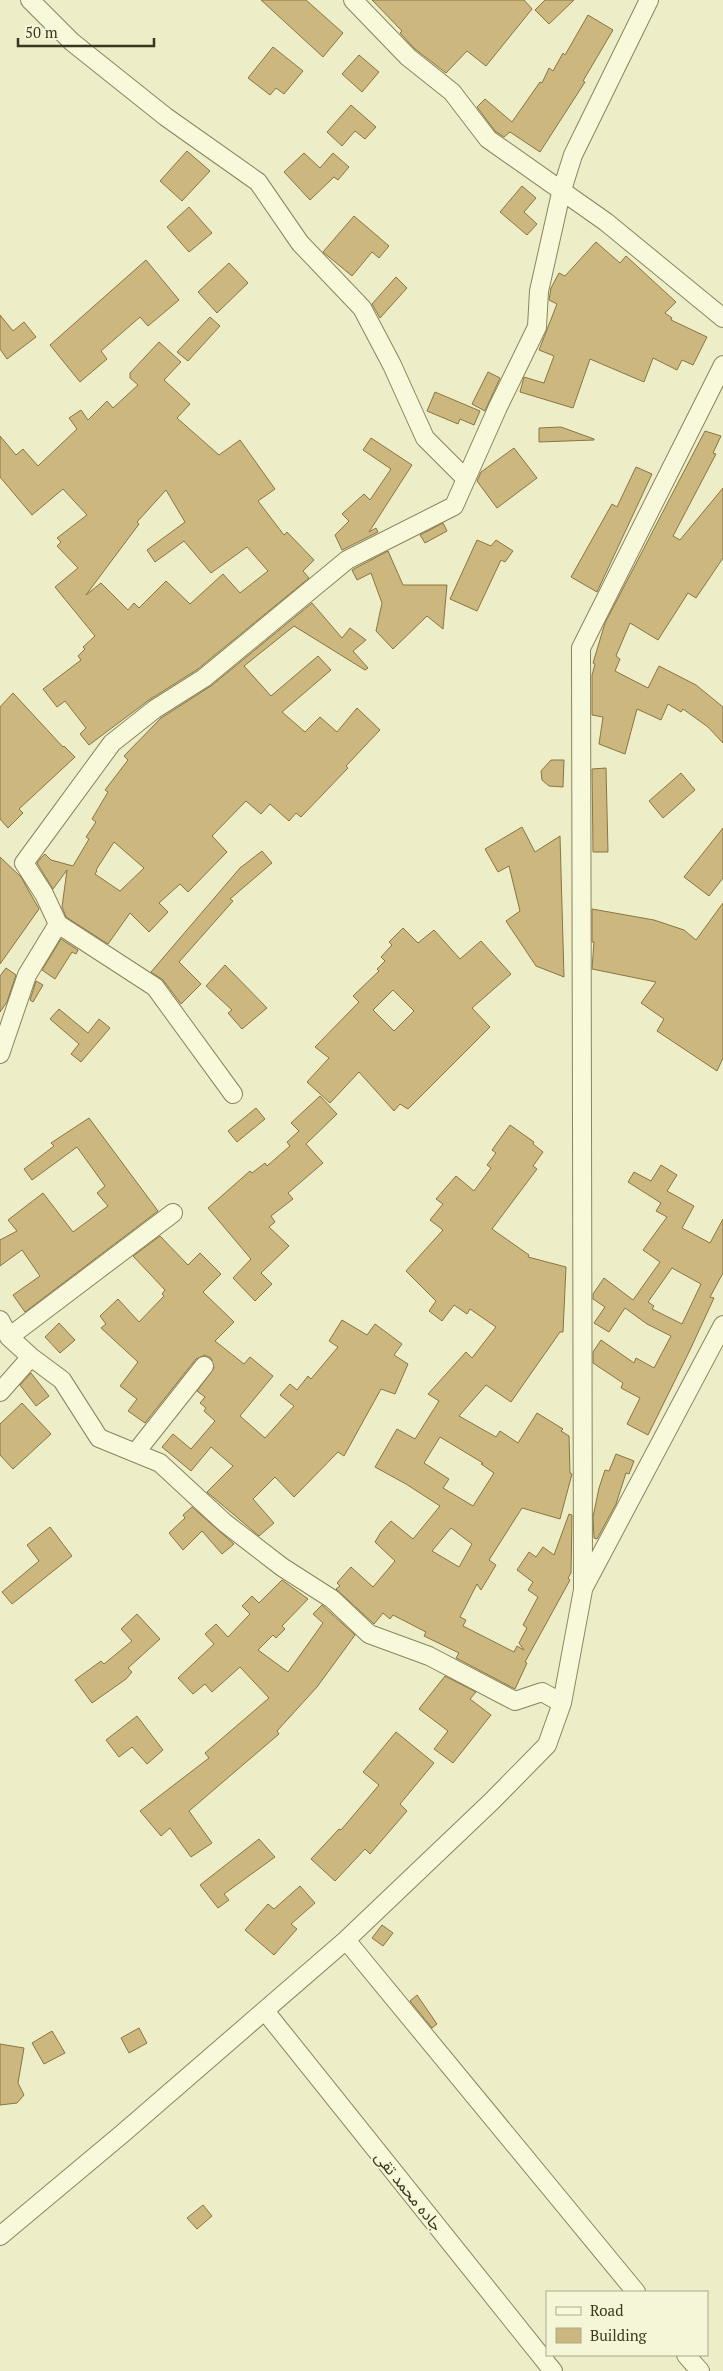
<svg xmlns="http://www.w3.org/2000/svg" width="723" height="2371" font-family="'PT Serif','Noto Sans Arabic',serif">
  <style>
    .building { fill: #ccb87e; stroke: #897542; fill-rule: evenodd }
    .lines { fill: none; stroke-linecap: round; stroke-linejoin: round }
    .minor-casing { stroke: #8a845d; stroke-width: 20 }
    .minor { stroke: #f8f9db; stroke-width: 18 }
    .labels { text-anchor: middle; stroke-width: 4; stroke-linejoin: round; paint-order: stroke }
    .street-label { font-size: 16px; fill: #3b3620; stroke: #f5f6d7 }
  </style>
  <rect width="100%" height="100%" fill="#edeec8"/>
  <!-- building -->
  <path class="building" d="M261 0H306L343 33 323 57Z
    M372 0H524L532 9 486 66 467 51 446 73 415 49 400 33 402 31Z
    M545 0H574L549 24 535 10Z
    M588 15 613 30 583 81 585 82 540 152 510 132 504 137 495 131 477 107 485 99 512 122 540 82 542 83 549 68 553 71 563 53 565 55Z
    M273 47 303 71 284 94 276 88 270 95 248 78Z
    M359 55 379 72 362 92 342 74Z
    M351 105 376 127 365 139 355 131 342 146 327 132Z
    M187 151 210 171 182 201 160 181Z
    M304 153 320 168 333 153 349 167 338 180 334 177 310 200 284 172Z
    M522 186 536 198 524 212 537 224 527 235 500 212Z
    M189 207 212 233 189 252 167 227Z
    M354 216 389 246 379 258 372 252 352 276 323 252Z
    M596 242 620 263 626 256 676 302 665 313 672 318 671 320 707 337 693 365 682 360 677 370 653 358 644 382 590 359 573 408 520 392 524 377 544 383 554 356 539 350 557 304 549 300 551 288 559 273 565 276Z
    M146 260 179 300 148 326 140 317 101 351 107 359 80 382 50 345Z
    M229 263 248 283 217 313 198 292Z
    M396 277 407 288 380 318 372 304Z
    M0 315 13 331 24 322 36 337 7 359 0 349Z
    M210 317 220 326 188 361 177 352Z
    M159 342 181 362 164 380 190 404 177 418 219 455 240 440 275 489 258 501 284 535 287 532 314 560 303 571 309 578 198 669 149 700 89 745 80 734 86 728 65 701 57 707 43 689 81 660 78 656 85 649 83 647 95 636 55 587 78 568 57 546 61 542 57 538 87 515 63 489 32 515 0 477V436L16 455 23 449 38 466 77 429 69 418 81 410 88 420 107 401 113 408 138 385 130 378V373ZM166 490 185 522 147 550 155 562 184 541 211 573 247 547 268 571 240 593 223 574 190 604 166 581 139 608 134 603 128 610 101 583 86 595 139 524 137 522Z
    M488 372 500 378 485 411 472 404Z
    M435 392 480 411 474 425 460 419 458 424 427 411Z
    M561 427 594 439V440L539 442V428Z
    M705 431 721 436 713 453 716 454 673 536 680 540 723 488V558L696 598 688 593 658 640 630 623 616 656 620 659 615 671 648 688 659 666 696 685 723 707V743L708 727 683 709 681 712 668 704 661 720 637 709 625 754 599 744 603 717 592 715V675L595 664 593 663 605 623Z
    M371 438 412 465 369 532 376 528 378 532 342 550 335 535 349 521 342 514 364 494 370 500 391 469 363 450Z
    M514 448 537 478 497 508 477 481 481 472Z
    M636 467 652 474 597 592 571 577 612 504 617 507Z
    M443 523 447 531 425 543 420 535Z
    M477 540 491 546 496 540 513 551 505 562 501 560 477 611 450 599Z
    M388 551 403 585H447L443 629 427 616 393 649 376 631 382 603 371 573 357 580 352 570Z
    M312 603 342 638 350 628 366 640 353 651 368 668 365 670 294 626 244 666 271 696 318 656 331 670 282 712 305 732 320 717 337 732 357 708 380 730 346 766 348 768 301 817 296 813 289 821 270 804 261 814 246 801 212 836 227 852 188 892 180 884 159 903 168 912 149 932 130 913 108 944 66 917 62 907 67 870 53 889 37 863 41 858 45 854 51 860 73 866 89 839 86 837 96 822 92 819 108 792 105 790 128 760 124 756 161 718 211 686ZM114 842 144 868 120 891 95 874 97 871 96 870Z
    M13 693 63 747 64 746 75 757 19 809 23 813 8 828 0 819V707Z
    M551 760H564L563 787 549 786 542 780 541 771Z
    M606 768 608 852H593L592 769Z
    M681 773 695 790 663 818 649 801Z
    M522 827 535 852 560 836 564 977 536 966 506 921 520 911 509 866 498 872 485 849Z
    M723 828V878L709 896 684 877Z
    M262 851 272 863 230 899 233 901 179 962 201 984 181 1004 163 980 151 972 240 868Z
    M0 857 21 877 39 909 0 964Z
    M723 903V1058L717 1071 657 1031 664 1019 641 1003 656 982 592 969 594 942H592V909L654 920 684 930 696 940Z
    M403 928 418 943 434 930 460 959 481 941 511 974 472 1008 490 1027 408 1109 400 1104 394 1111 359 1072 330 1103 307 1082 329 1058 315 1047 359 1002 353 996 379 971 377 969 385 961 381 957 392 945 389 942ZM393 990 414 1011 394 1031 373 1010Z
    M61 939 78 950 76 954 72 952 55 979 42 970Z
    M225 965 267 1008 242 1029 228 1013 232 1010 206 986Z
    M6 968 16 975 7 1002 0 1012V976Z
    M36 981 43 985 33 1002 30 1000Z
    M59 1009 88 1033 99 1019 110 1028 81 1062 71 1054 79 1044 50 1019Z
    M320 1096 337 1114 306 1144 323 1163 288 1193 293 1199 271 1216 275 1222 269 1227 289 1246 261 1273 272 1284 255 1301 233 1278 251 1259 208 1208 250 1171 252 1173 265 1163 267 1166 290 1146 287 1142 299 1131 291 1123Z
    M256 1108 265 1119 237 1142 228 1131Z
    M89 1118 158 1211 25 1312 13 1295 40 1276 22 1250 0 1266V1240L17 1231 8 1220 43 1193 73 1232 108 1206 97 1193 105 1186 77 1147 32 1180 24 1169 54 1146 51 1143Z
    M510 1125 534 1142 533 1144 543 1152 533 1166 537 1169 492 1229 529 1255 528 1257 566 1267 563 1332H560L511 1402 486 1385 459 1416 496 1437 500 1431 518 1443 537 1413 563 1429 561 1431 569 1436 570 1473 572 1474 560 1519 522 1508 489 1560 496 1565 481 1590 477 1584 460 1617 466 1620 463 1626 514 1652 517 1646 524 1650 519 1643 527 1628 523 1625 538 1597 528 1590 533 1582 517 1570 529 1552 536 1557 543 1547 554 1555 569 1514 572 1515 571 1573 568 1578 570 1580 525 1662 527 1663 515 1689 456 1658 459 1653 424 1636 426 1632 393 1615 390 1619 383 1613 374 1624 336 1589 340 1586 337 1583 351 1567 373 1587 395 1561 375 1542 381 1532 391 1521 413 1539 440 1506 406 1484 375 1467 397 1429 415 1439 439 1401 428 1394 466 1352 472 1358 496 1327 470 1309 467 1314 454 1305 442 1321 429 1311 436 1301 406 1271 443 1230 430 1220 443 1204 436 1199 456 1176 474 1191 491 1168 487 1165 496 1153 492 1150ZM440 1437 483 1463 481 1464 494 1473 473 1506 443 1488 449 1479 424 1463ZM451 1528 472 1544 459 1567 432 1551Z
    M661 1165 677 1175 667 1191 694 1206 682 1228 710 1243 723 1219V1273L710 1297 714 1298 689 1352 648 1435 627 1424 640 1398 621 1388 623 1383 593 1363V1352L601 1340 634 1363 636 1358 654 1368 671 1336 647 1324 625 1308 609 1332 594 1323 605 1307 593 1299V1294L604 1278 633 1300 660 1262 643 1250 667 1217 656 1211 661 1203 628 1182 634 1172 651 1181ZM672 1268 701 1284 682 1324 652 1309 654 1306 648 1302Z
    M160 1236 188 1265 200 1253 221 1274 203 1292 234 1322 215 1341 244 1364 250 1357 273 1376 240 1416 265 1438 294 1406 280 1395 290 1384 297 1390 308 1376 311 1379 338 1347 329 1341 342 1320 367 1335 375 1324 402 1344 394 1355 408 1364 395 1394 381 1389 344 1456 338 1452 294 1497 275 1477 253 1499 274 1523 259 1536 207 1492 233 1466 211 1447 191 1471 162 1447 173 1434 191 1449 215 1421 204 1411 206 1408 200 1403 205 1397 197 1391 214 1368 211 1358 205 1355 196 1359 145 1423 128 1411 137 1399 120 1386 138 1362 101 1328 106 1324 100 1316 118 1299 139 1322 164 1296 162 1294 165 1290 133 1256Z
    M59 1323 75 1340 60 1353 45 1337Z
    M31 1373 49 1396 36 1406 20 1385Z
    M22 1403 51 1434 13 1469 0 1455V1424Z
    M616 1454 634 1461 629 1474 626 1473 616 1504 597 1539 594 1538 593 1517 599 1488 605 1470 609 1471Z
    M192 1507 234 1544 222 1554 202 1531 183 1550 169 1533 185 1518 183 1515Z
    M50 1527 72 1556 12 1604 2 1592 39 1561 27 1545Z
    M282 1580 308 1599 282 1626 285 1629 276 1638 273 1635 258 1650 288 1672 323 1623 313 1614 322 1605 355 1635 317 1687 277 1731 279 1734 189 1811 212 1843 191 1857 170 1828 161 1836 140 1811 209 1758 205 1753 269 1698 240 1667 212 1692 205 1684 193 1694 178 1678 214 1644 205 1634 216 1624 228 1637 250 1614 242 1606 252 1596 259 1603Z
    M137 1614 160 1639 128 1668 132 1672 126 1679 92 1703 75 1680 101 1661 104 1664 132 1641 121 1629Z
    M445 1676 476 1692 470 1699 491 1715 453 1763 434 1749 448 1731 419 1709Z
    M137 1716 163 1750 147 1764 132 1747 119 1757 106 1740Z
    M396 1732 434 1763 400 1804 407 1811 370 1854 365 1849 335 1881 311 1859 339 1829 341 1830 379 1785 363 1772Z
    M259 1839 275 1857 224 1894 229 1900 218 1908 200 1885Z
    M300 1886 315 1903 291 1924 297 1929 274 1955 245 1930 268 1904 274 1909Z
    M382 1925 393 1933 383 1946 372 1938Z
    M417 1995 437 2024 432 2028 410 2001Z
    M139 2028 147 2043 129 2053 121 2038Z
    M52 2031 65 2053 44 2064 32 2043Z
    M0 2044 24 2048 18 2083 24 2095 17 2103 0 2105Z
    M203 2205 212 2216 197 2229 187 2218Z"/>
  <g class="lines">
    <defs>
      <path id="minor" d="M30 0 72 42 166 117 258 182 300 243 362 308 392 365 425 438 465 478
        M353 0 408 57 452 92 488 139 606 222 723 318
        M58 924 155 987 233 1094
        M0 1054 27 975 58 924 44 894 24 863 112 743 155 709 204 678 347 560 454 506 498 407 537 327 539 291 561 193 573 155 649 0
        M0 1320 9 1337 31 1357 62 1380 99 1438 160 1463 225 1523 282 1567 332 1599 369 1634 429 1656 515 1701 542 1692 562 1703
        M9 1337 173 1213
        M0 1392 31 1357
        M136 1452 204 1366
        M584 1587 723 1325
        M346 1940 636 2292
        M265 2011 553 2371
        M0 2236 122 2134 346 1940 492 1801 547 1745 562 1703 583 1590 581 648 723 365
        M686 2355 700 2371"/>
    </defs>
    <!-- minor casing -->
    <use href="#minor" class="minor-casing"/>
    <!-- minor -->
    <use href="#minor" class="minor"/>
  </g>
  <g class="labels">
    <!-- street labels -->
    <g class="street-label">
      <text transform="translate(409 2191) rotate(51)" y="6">جاده محمد تقی</text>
    </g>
  </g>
  <!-- legend -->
  <rect x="546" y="2291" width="162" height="65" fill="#f5f6d7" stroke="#aba98e"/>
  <rect x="556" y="2307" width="25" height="8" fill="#f8f9db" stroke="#aba98e"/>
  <text x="590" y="2316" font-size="15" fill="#3b3620">Road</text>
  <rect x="556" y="2328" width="25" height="15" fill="#ccb87e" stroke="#aba98e"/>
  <text x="590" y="2341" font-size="15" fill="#3b3620">Building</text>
  <!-- scale -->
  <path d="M18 38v8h136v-8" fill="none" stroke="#3b3620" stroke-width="2.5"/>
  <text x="25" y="38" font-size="15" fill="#3b3620" stroke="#f5f6d7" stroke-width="4" paint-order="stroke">50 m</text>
</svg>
